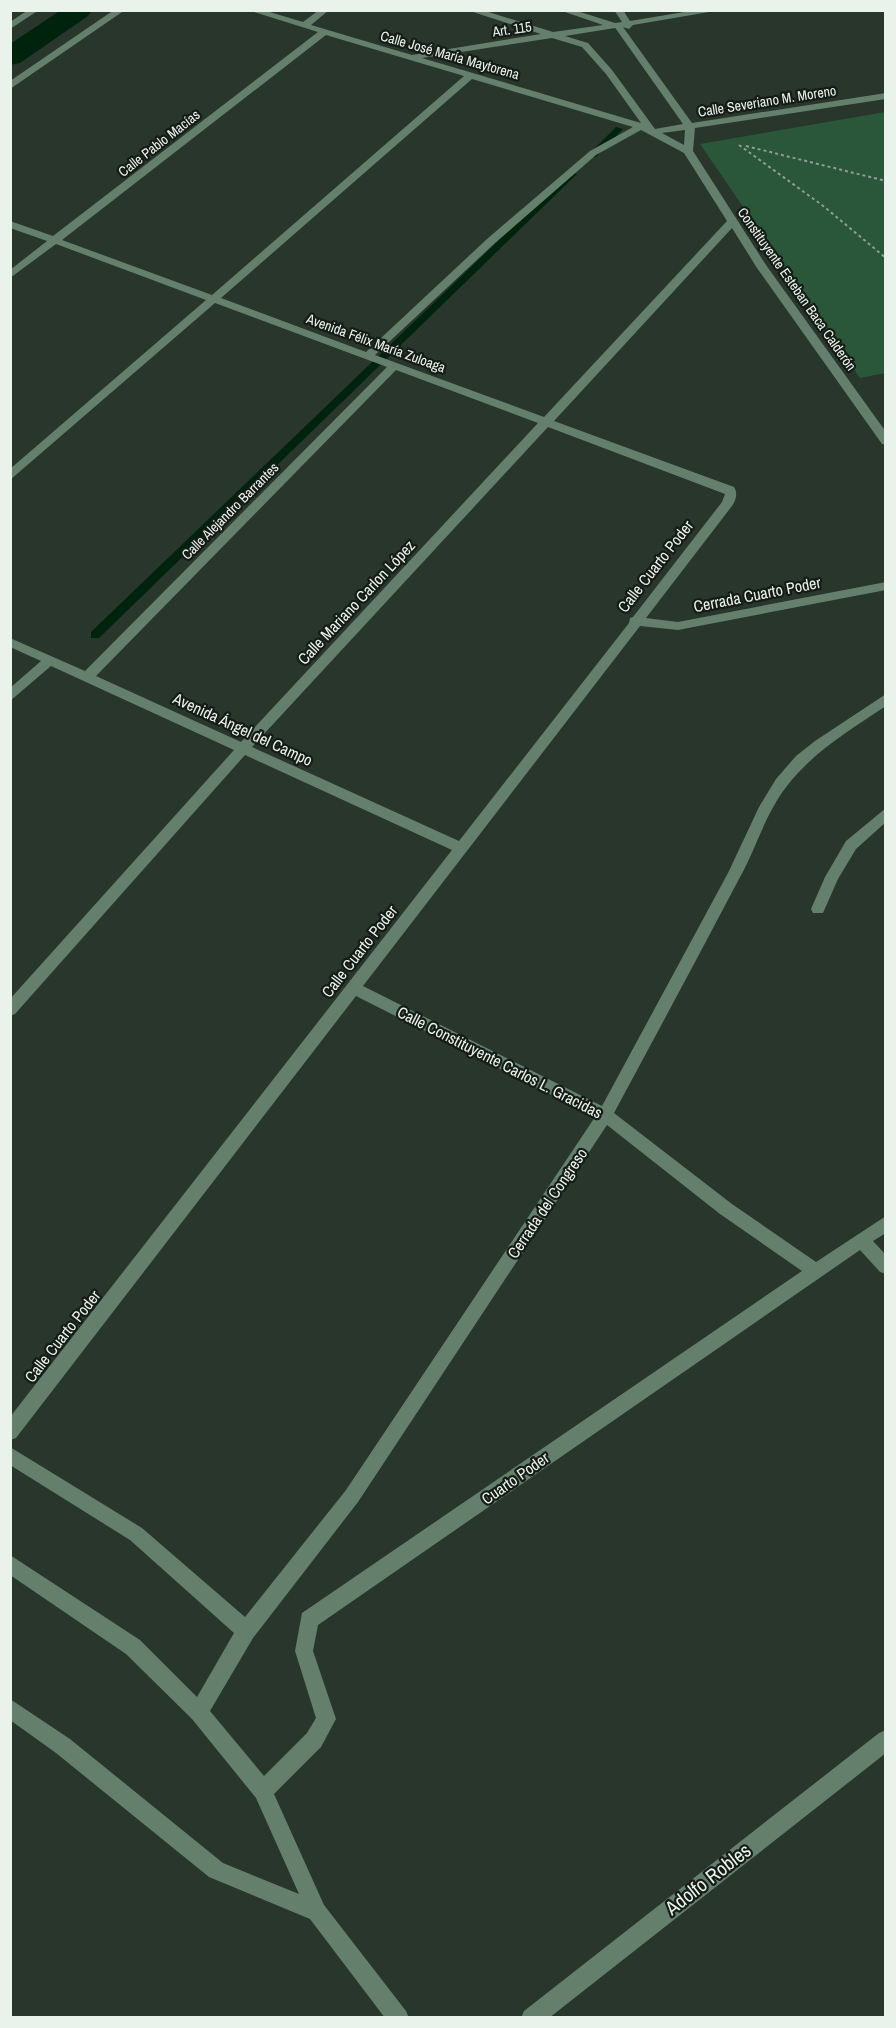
<svg xmlns="http://www.w3.org/2000/svg" width="896" height="2028" font-family="'Archivo Narrow',sans-serif">
  <style>
    .green { fill: #2a573a }
    .lines { fill: none; stroke-linecap: round; stroke-linejoin: round }
    .stream { fill: #00230e; fill-rule: evenodd }
    .canal { fill: #00230e; fill-rule: evenodd }
    .path { stroke: #919c94; stroke-width: 2; stroke-dasharray: 3 3; stroke-linecap: butt }
    .minor { fill: #647f6c; fill-rule: evenodd }
    .labels { text-anchor: middle; stroke-width: 4.5; stroke-linejoin: round; paint-order: stroke }
    .far-street-label { font-size: 14px; fill: #eaf2ec; stroke: #151c17 }
    .street-label { font-size: 16px; fill: #eaf2ec; stroke: #151c17 }
    .near-street-label { font-size: 20px; fill: #eaf2ec; stroke: #151c17 }
  </style>
  <rect width="100%" height="100%" fill="#28362c"/>
  <!-- green -->
  <path class="green" d="M885 112V373L860 378 700 144Z"/>
  <g class="lines">
    <!-- stream -->
    <path class="stream" d="M616 127 623 129 596 157H590V153Z
      M570 172 577 174 99 638H91V632Z"/>
    <!-- canal -->
    <path class="canal" d="M61 10H92L88 16 20 63 10 65V44Z"/>
    <!-- path -->
    <path class="path" d="M739 145 822 205 886 258
      M746 146 886 181"/>
    <!-- minor -->
    <path class="minor" d="M28 10H39L10 29V22Z
      M114 10H125L10 89V81Z
      M248 10H263L303 22 319 10H329L311 25 412 55 541 34 467 10H482L553 32 603 25 559 10H574L615 23 622 22 614 10H623L630 21 696 10H721L633 25 629 29 623 27 692 123 886 93V99L695 128 693 151 766 265 886 432V445L882 444 757 268 732 228 554 421 734 487C738 493 736 500 732 506L646 618 678 622 886 582V590L678 630 640 626 363 986 602 1106 728 873 759 807 776 779 796 756 815 741 886 694V706C850 730 813 752 787 786 765 814 756 849 739 879 698 957 656 1035 614 1113L732 1204 816 1262 886 1216V1233L873 1241 886 1255V1274L880 1272 860 1250 318 1625 313 1651 336 1719 321 1747 274 1794 324 1905 406 2011 409 2018H385L310 1919 209 1877 56 1753 10 1720V1699L70 1739 223 1863 299 1894 256 1798 192 1719 126 1654 10 1575V1555L140 1640 197 1697 234 1633 130 1540 10 1465V1447L142 1528 245 1617 346 1490 595 1117 356 996 16 1438 10 1440V1417L452 850 245 755 15 1014 10 1016V999L234 750 51 666 10 701V688L41 661 10 647V638L85 671 387 367 215 303 10 480V469L206 300 56 244 10 278V270L47 241 10 228V221L53 236 318 32ZM615 28 616 29 683 124 655 129 612 70 588 43 565 36ZM326 35 464 76 212 295 62 240ZM552 38 582 47 606 74 641 123 422 58ZM472 79 633 127 590 151 487 239 366 352 221 298ZM641 130 684 153 727 221 544 417 375 355 495 243 596 155ZM685 130 684 145 662 133ZM396 370 538 423 241 742 96 676ZM548 427 725 494 722 502 633 617 630 618 629 623 459 841 252 747ZM607 1125 720 1214 802 1271 302 1613 295 1651 316 1718 307 1733 264 1776 210 1711 253 1638 358 1502Z
      M886 808V822L856 849 838 879 823 913H813L811 909 825 877 846 841Z
      M886 1730V1753L549 2018H521L524 2011 879 1733Z"/>
  </g>
  <g class="labels">
    <!-- far-street labels -->
    <g class="far-street-label">
      <text transform="translate(512 29) rotate(-8)" y="5">Art. 115</text>
      <text transform="translate(450 55) rotate(16)" y="5">Calle José María Maytorena</text>
      <text transform="translate(767 101) rotate(-9)" y="5">Calle Severiano M. Moreno</text>
      <text transform="translate(159 143) rotate(-38)" y="5">Calle Pablo Macías</text>
      <text transform="translate(797 289) rotate(55)" y="5">Constituyente Esteban Baca Calderón</text>
      <text transform="translate(376 343) rotate(20)" y="5">Avenida Félix María Zuloaga</text>
      <text transform="translate(230 511) rotate(-45)" y="5">Calle Alejandro Barrantes</text>
    </g>
    <!-- street labels -->
    <g class="street-label">
      <text transform="translate(655 566) rotate(-52)" y="6">Calle Cuarto Poder</text>
      <text transform="translate(757 594) rotate(-11)" y="6">Cerrada Cuarto Poder</text>
      <text transform="translate(356 602) rotate(-47)" y="6">Calle Mariano Carlon López</text>
      <text transform="translate(243 729) rotate(25)" y="6">Avenida Ángel del Campo</text>
      <text transform="translate(359 951) rotate(-52)" y="6">Calle Cuarto Poder</text>
      <text transform="translate(500 1062) rotate(27)" y="6">Calle Constituyente Carlos L. Gracidas</text>
      <text transform="translate(547 1203) rotate(-56)" y="6">Cerrada del Congreso</text>
      <text transform="translate(62 1336) rotate(-52)" y="6">Calle Cuarto Poder</text>
      <text transform="translate(515 1478) rotate(-35)" y="6">Cuarto Poder</text>
    </g>
    <!-- near-street labels -->
    <g class="near-street-label">
      <text transform="translate(708 1879) rotate(-38)" y="7">Adolfo Robles</text>
    </g>
  </g>
  <!-- border -->
  <rect width="896" height="2028" fill="none" stroke="#eaf2ec" stroke-width="24"/>
</svg>
